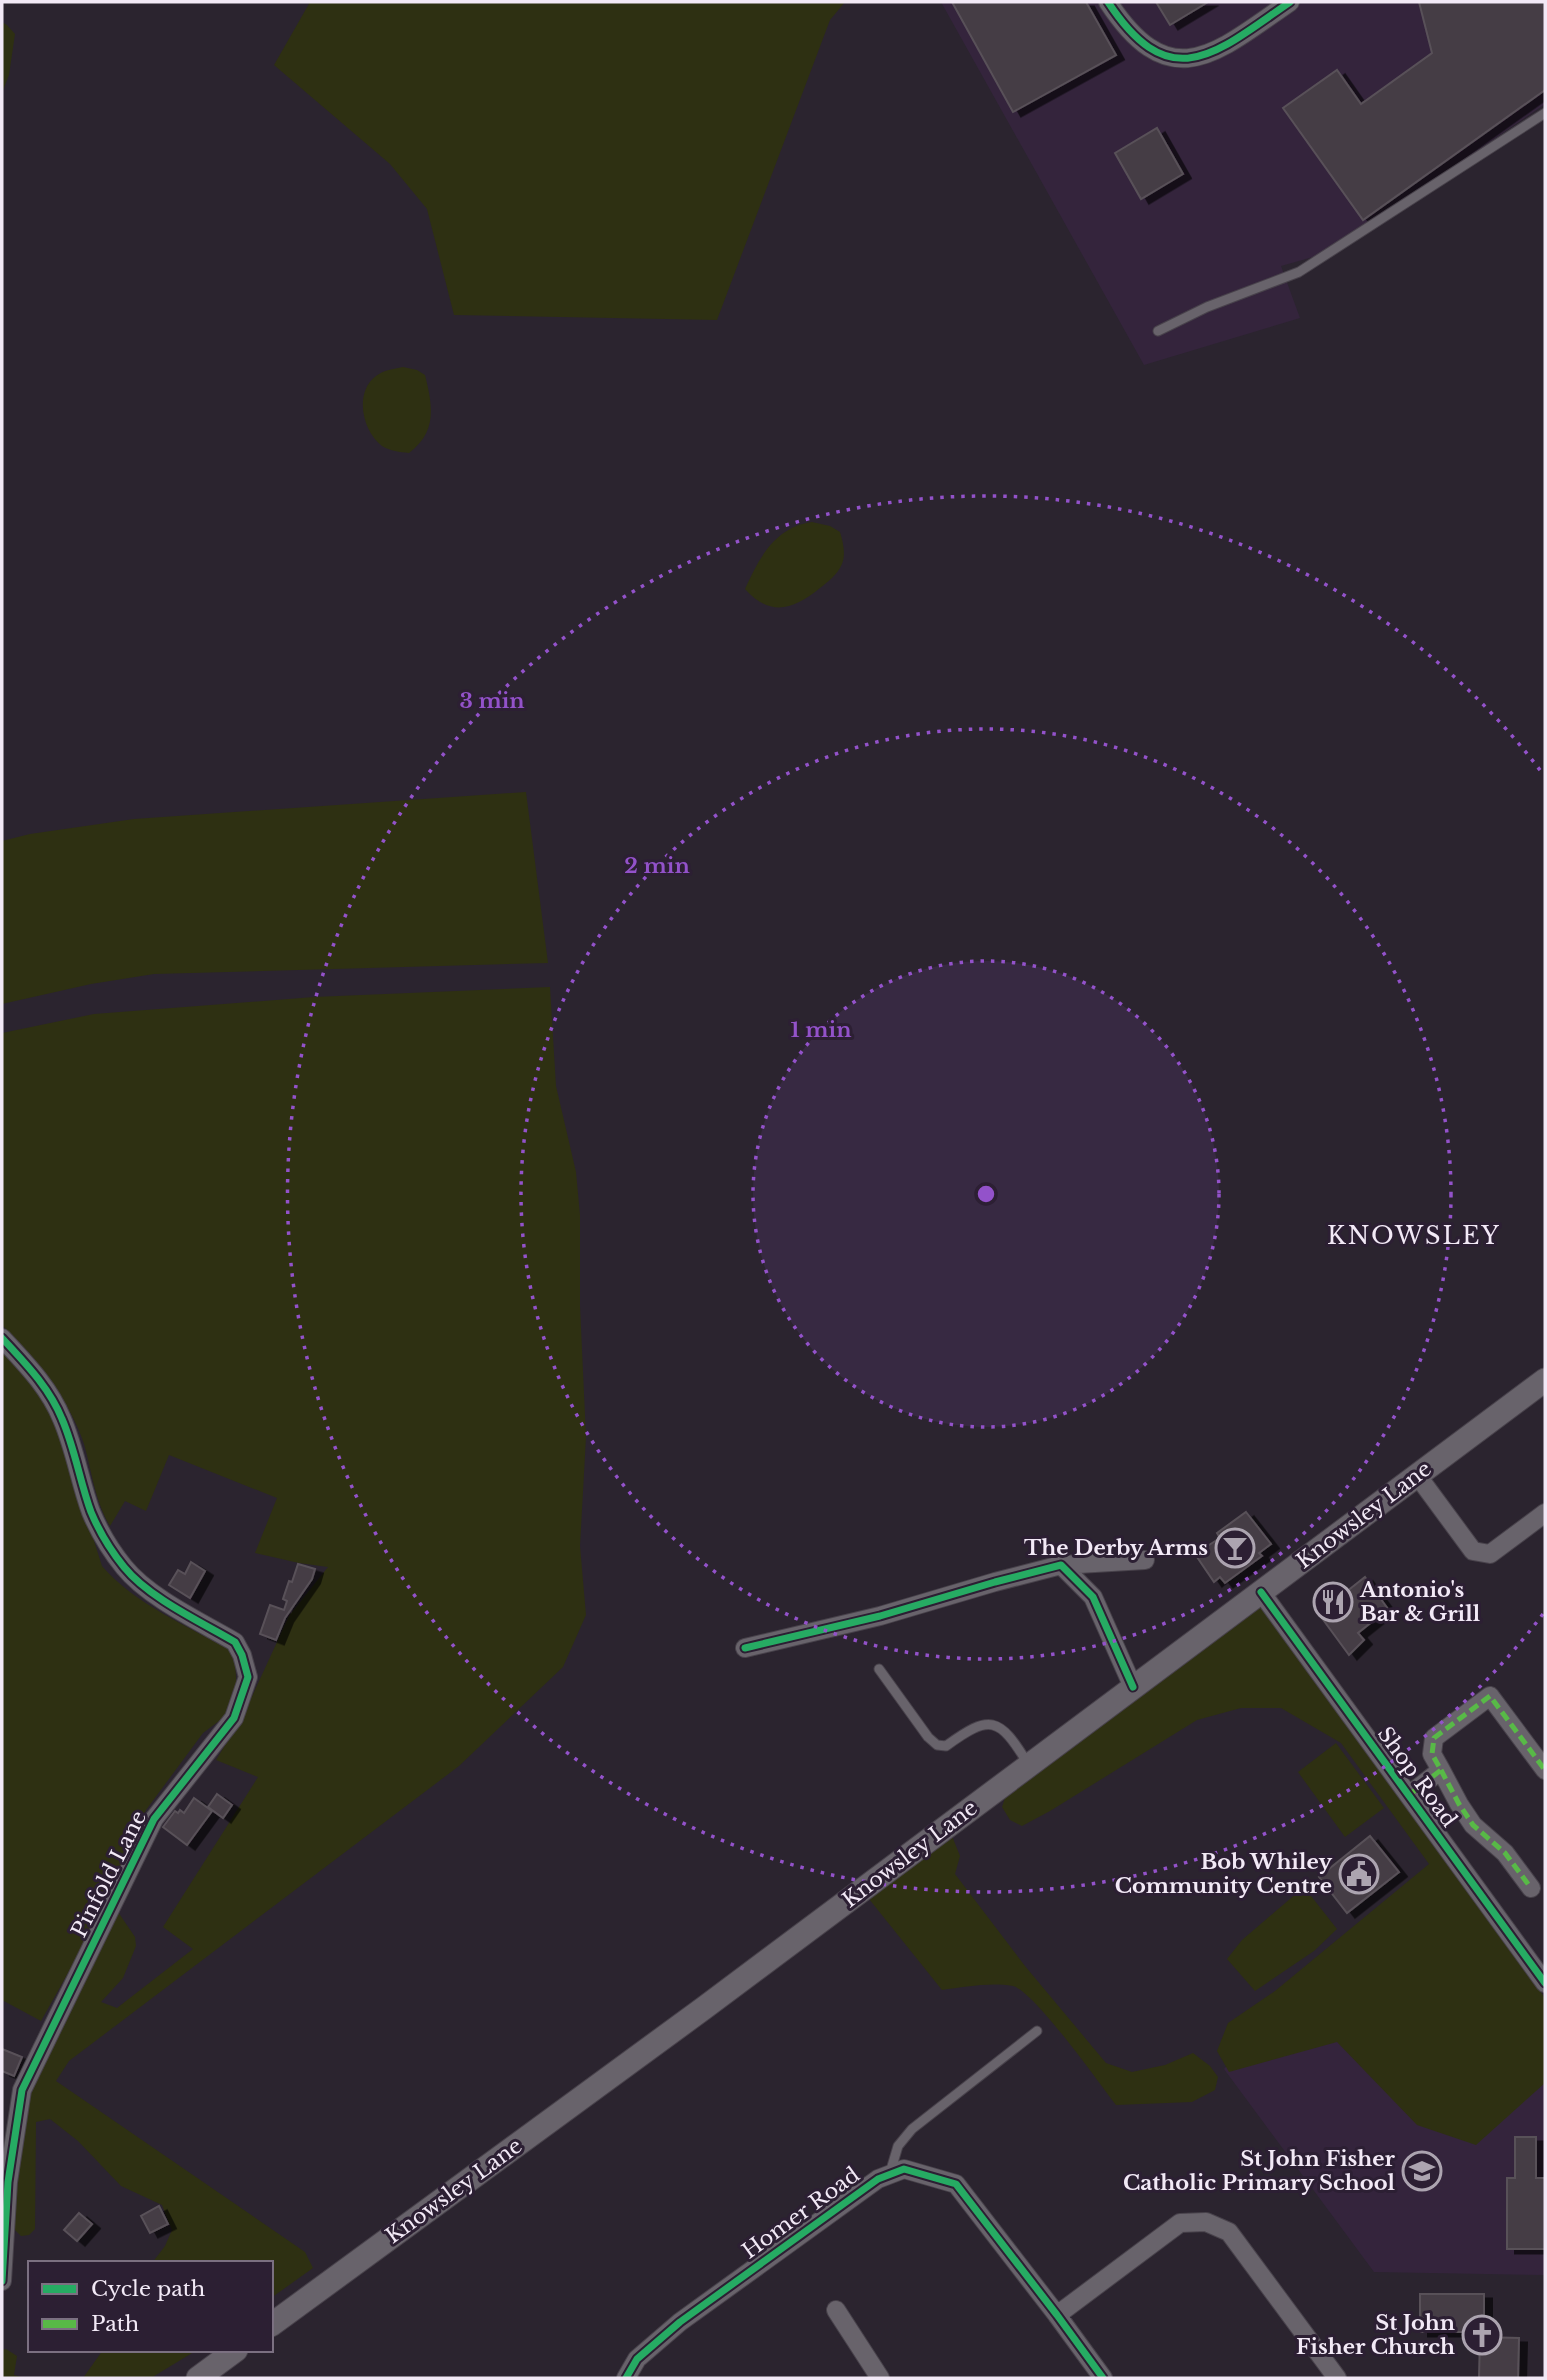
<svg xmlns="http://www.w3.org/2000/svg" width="1547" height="2380" font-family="'Libre Baskerville',serif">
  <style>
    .built { fill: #34243c }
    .green { fill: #2e3012 }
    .building { fill: #453d45; stroke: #595159; stroke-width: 2; filter: url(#shadow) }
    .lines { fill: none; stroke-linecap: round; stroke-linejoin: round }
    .service-casing { stroke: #48424b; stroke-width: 11 }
    .minor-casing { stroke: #48424b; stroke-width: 20 }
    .secondary-casing { stroke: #48424b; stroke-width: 25 }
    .service { stroke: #68636b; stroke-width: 9 }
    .minor { stroke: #68636b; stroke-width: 18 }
    .secondary { stroke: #68636b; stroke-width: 23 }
    .quiet { stroke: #58b947; stroke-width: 5; stroke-dasharray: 10 5; stroke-linecap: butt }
    .cycleway-casing { stroke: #2c1f33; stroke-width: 11 }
    .cycleway { stroke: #26ab63; stroke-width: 7 }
    .ring { fill: none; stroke: #9352ca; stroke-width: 3.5; stroke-dasharray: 3.5 7 }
    .labels { text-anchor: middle; stroke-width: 6; stroke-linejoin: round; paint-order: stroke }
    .street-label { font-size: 21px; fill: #f2e9f6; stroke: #2c1f33 }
    .poi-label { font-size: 21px; font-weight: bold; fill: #f2e9f6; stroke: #2c1f33; text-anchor: end }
    .quarter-label { font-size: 24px; letter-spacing: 2px; fill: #f2e9f6; stroke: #2c1f33 }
    .centre { fill: #9352ca; stroke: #2c1f33; stroke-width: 3.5 }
    .ring-label { font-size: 21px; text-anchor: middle; font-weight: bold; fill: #9352ca; stroke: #2c1f33; stroke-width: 6; stroke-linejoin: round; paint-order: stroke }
  </style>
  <defs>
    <filter id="shadow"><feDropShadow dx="8" dy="4.5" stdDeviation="0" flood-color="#0009"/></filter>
  </defs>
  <rect width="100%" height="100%" fill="#2b242f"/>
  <!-- built -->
  <path class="built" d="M941 2H1545V104L1327 253 1281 266 1300 318 1144 365Z
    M1266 2024 1545 2048V2275L1374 2272 1224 2069Z"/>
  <!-- green -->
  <path class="green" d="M310 2H845L830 20 717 320 454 315 427 209 390 164 274 65Z
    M2 22 7 25 15 34 9 75 2 93Z
    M403 367 417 370 425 375C433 407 437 432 409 453 400 452 390 451 382 446 362 431 354 392 376 376 384 370 393 369 403 367Z
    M812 522 830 526 840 532C843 542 846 554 842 564 837 575 829 581 820 588 794 609 771 618 745 589 759 558 775 527 812 522Z
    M526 792 548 963 154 974 91 984 2 1004V841L30 834 134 819Z
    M550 987 556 1086 576 1172 580 1215V1306L586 1437 580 1546 586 1615 563 1667 459 1766 69 2061 56 2081 305 2252 313 2268 271 2298V2263H152L165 2246 172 2230 162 2205 121 2186 78 2141 50 2119 36 2122 35 2229 29 2235 21 2236 13 2228 27 2091 116 1909 135 1937 136 1946 123 1978 101 2002 117 2008 193 1949 163 1927 258 1777 216 1760 243 1716 289 1616 328 1567 299 1563 255 1553 277 1498 169 1455 146 1511 125 1501 110 1526C95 1501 92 1472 84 1444 71 1402 33 1356 2 1325V1033L94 1014 314 997Z
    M2 1350 33 1381 47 1405 60 1434 102 1566C133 1603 191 1628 234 1652L237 1689 231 1712 203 1733 146 1810 91 1932 41 2021 2 2000Z
    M1261 1607 1545 1998V2083L1476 2145 1417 2125 1337 2042 1229 2072 1217 2051 1228 2023 1275 1991 1429 1864 1341 1743 1281 1708H1241L1197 1720 1050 1811 1022 1826 1010 1820 1002 1807 1005 1798Z
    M1336 1743 1384 1808 1345 1837 1298 1772Z
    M952 1836 960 1856 955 1874 1025 1966 1106 2063 1132 2072 1165 2065 1193 2053 1210 2066 1218 2077 1215 2090 1192 2102 1116 2105C1099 2083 1034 1991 1013 1986 990 1982 964 1987 942 1990L869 1899Z
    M1304 1887 1337 1929 1314 1951 1255 1991 1227 1959 1242 1940Z
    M6 2349 17 2356 14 2375 24 2378H2V2350Z
    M103 2350H197L151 2378H83Z"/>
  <!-- building -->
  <path class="building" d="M952 2H1086L1116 55 1013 112Z
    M1156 2H1208L1170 25Z
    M1419 2H1545V90L1363 220 1283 108 1337 70 1361 104 1432 53Z
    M1157 128 1183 174 1141 199 1115 153Z
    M1246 1512 1271 1544 1259 1553 1262 1556 1225 1583 1220 1577 1214 1582 1195 1554 1220 1538 1217 1533Z
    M191 1562 205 1571 190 1598 169 1585 178 1570 185 1574Z
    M298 1564 315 1569 312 1579 285 1618 276 1640 260 1634 270 1605 284 1610 287 1601 283 1599 289 1581 292 1582Z
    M1365 1577 1388 1609 1358 1633 1364 1640 1349 1655 1316 1610 1343 1589 1346 1592Z
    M217 1794 232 1805 223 1818 208 1807Z
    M194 1798 212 1811 187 1845 163 1827 175 1811 178 1813 180 1810 184 1813Z
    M1370 1836 1399 1872 1347 1913 1319 1877Z
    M2 2049 22 2057 14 2076 2 2071Z
    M1515 2137H1536V2178H1545V2249H1507V2178H1515Z
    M159 2206 168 2224 150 2233 141 2216Z
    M79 2213 92 2224 77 2241 64 2230Z
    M1420 2294H1484V2332H1420Z
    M1480 2337 1519 2338 1518 2378H1479Z"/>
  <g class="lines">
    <defs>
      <path id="service" d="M1158 331 1207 307 1299 272 1545 113
        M879 1669 928 1737 937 1745 946 1746C990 1714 999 1716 1028 1764
        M890 2173 898 2146 912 2129 1037 2031"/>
      <path id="minor" d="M1108 2C1171 98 1216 53 1290 2
        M2 1338C25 1363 49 1387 62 1419 75 1449 80 1482 91 1512 99 1531 111 1551 124 1567 149 1598 201 1622 235 1642L242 1655 248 1677 234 1718 154 1819 22 2090 8 2182 2 2281
        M1417 1475 1473 1551 1490 1554 1545 1513
        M1061 1565 1145 1560
        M1261 1592 1545 1983
        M745 1648 880 1616 995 1582 1061 1565 1093 1597 1133 1687
        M1441 1770 1459 1804 1473 1825 1505 1853 1531 1888
        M1409 1795 1441 1770 1432 1754 1434 1738 1490 1696 1545 1770
        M836 2310 880 2378
        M1057 2315 1180 2223 1206 2222 1229 2232 1337 2378
        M626 2378 637 2359 680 2322 878 2179 904 2169 956 2184 1057 2315 1103 2378"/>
      <path id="secondary" d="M271 2325 704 2008 1545 1380
        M198 2378 236 2350"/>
    </defs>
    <!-- service casing -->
    <use href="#service" class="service-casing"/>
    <!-- minor casing -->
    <use href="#minor" class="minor-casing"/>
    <!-- secondary casing -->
    <use href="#secondary" class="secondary-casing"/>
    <!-- service -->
    <use href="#service" class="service"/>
    <!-- minor -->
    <use href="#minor" class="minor"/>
    <!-- secondary -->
    <use href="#secondary" class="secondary"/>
    <!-- quiet -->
    <path class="quiet" d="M1441 1770 1459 1804 1473 1825 1505 1853 1531 1888
      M1409 1795 1441 1770 1432 1754 1434 1738 1490 1696 1545 1770"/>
    <defs>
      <path id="cycleway" d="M1108 2C1171 98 1216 53 1290 2
        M2 1338C25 1363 49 1387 62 1419 75 1449 80 1482 91 1512 99 1531 111 1551 124 1567 149 1598 201 1622 235 1642L242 1655 248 1677 234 1718 154 1819 22 2090 8 2182 2 2281
        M1261 1592 1545 1983
        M745 1648 880 1616 995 1582 1061 1565 1093 1597 1133 1687
        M626 2378 637 2359 680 2322 878 2179 904 2169 956 2184 1057 2315 1103 2378"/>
    </defs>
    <!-- cycleway casing -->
    <use href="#cycleway" class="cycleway-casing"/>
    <!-- cycleway -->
    <use href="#cycleway" class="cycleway"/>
  </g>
  <!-- distance rings -->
  <circle cx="986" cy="1194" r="233" fill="#9352ca" fill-opacity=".12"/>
  <g class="ring">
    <circle cx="986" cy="1194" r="233"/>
    <circle cx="986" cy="1194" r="465"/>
    <path d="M1543 1614A698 698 0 1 1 1543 774"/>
  </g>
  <!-- icons -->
  <defs>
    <symbol id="bar-ring" viewBox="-11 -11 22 22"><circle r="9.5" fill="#2c1f33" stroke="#aca4b0" stroke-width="1.5"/><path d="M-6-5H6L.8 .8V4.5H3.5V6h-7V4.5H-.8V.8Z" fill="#aca4b0"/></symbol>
    <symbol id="restaurant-ring" viewBox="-11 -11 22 22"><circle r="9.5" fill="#2c1f33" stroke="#aca4b0" stroke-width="1.5"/><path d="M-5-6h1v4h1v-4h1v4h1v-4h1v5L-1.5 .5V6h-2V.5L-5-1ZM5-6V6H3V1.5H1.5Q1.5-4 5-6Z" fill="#aca4b0"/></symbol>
    <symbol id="civic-ring" viewBox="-11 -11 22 22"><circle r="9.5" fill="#2c1f33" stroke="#aca4b0" stroke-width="1.5"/><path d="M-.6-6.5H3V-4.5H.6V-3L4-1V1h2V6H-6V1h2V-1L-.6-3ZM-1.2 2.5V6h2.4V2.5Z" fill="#aca4b0"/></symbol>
    <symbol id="school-ring" viewBox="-11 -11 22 22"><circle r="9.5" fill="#2c1f33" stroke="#aca4b0" stroke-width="1.5"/><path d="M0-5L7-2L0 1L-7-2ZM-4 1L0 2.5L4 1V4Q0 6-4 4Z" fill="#aca4b0"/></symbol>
    <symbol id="church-ring" viewBox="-11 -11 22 22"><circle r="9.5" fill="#2c1f33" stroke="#aca4b0" stroke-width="1.5"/><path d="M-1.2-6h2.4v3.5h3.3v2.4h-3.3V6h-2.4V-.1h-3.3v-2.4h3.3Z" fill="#aca4b0"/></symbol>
  </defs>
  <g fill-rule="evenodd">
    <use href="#bar-ring" x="1213" y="1526" width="44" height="44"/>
    <use href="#restaurant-ring" x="1311" y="1580" width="44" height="44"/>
    <use href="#civic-ring" x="1337" y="1852" width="44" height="44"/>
    <use href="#school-ring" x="1400" y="2149" width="44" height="44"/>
    <use href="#church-ring" x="1460" y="2313" width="44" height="44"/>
  </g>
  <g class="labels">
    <!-- street labels -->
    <g class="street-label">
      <text transform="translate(1364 1515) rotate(-37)" y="7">Knowsley Lane</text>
      <text transform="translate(1417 1777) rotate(54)" y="7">Shop Road</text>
      <text transform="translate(910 1854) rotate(-37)" y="7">Knowsley Lane</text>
      <text transform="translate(109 1874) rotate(-63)" y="7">Pinfold Lane</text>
      <text transform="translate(454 2191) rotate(-36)" y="7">Knowsley Lane</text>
      <text transform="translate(801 2213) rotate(-36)" y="7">Homer Road</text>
    </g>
    <!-- poi labels -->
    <g class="poi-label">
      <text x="1208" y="1555">The Derby Arms</text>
      <text x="1360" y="1597" text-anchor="start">Antonio's<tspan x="1360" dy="24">Bar &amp; Grill</tspan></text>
      <text x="1332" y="1869">Bob Whiley<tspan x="1332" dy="24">Community Centre</tspan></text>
      <text x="1395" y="2166">St John Fisher<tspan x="1395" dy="24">Catholic Primary School</tspan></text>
      <text x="1455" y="2330">St John<tspan x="1455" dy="24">Fisher Church</tspan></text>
    </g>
    <!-- quarter labels -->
    <g class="quarter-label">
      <text x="1414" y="1244">KNOWSLEY</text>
    </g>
  </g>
  <circle cx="986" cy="1194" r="10" class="centre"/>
  <g class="ring-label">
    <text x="492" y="708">3 min</text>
    <text x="657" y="873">2 min</text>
    <text x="821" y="1037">1 min</text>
  </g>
  <!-- border -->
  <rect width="1547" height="2380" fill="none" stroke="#f2e9f6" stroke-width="7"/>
  <!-- legend -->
  <rect x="28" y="2261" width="245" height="91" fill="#2c1f33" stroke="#7b7081" stroke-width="2"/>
  <rect x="42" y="2284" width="35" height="10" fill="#26ab63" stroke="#7b7081" stroke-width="2"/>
  <text x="91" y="2296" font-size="21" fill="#f2e9f6">Cycle path</text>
  <rect x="42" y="2319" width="35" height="10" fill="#58b947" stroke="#7b7081" stroke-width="2"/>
  <text x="91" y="2331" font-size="21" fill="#f2e9f6">Path</text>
</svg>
